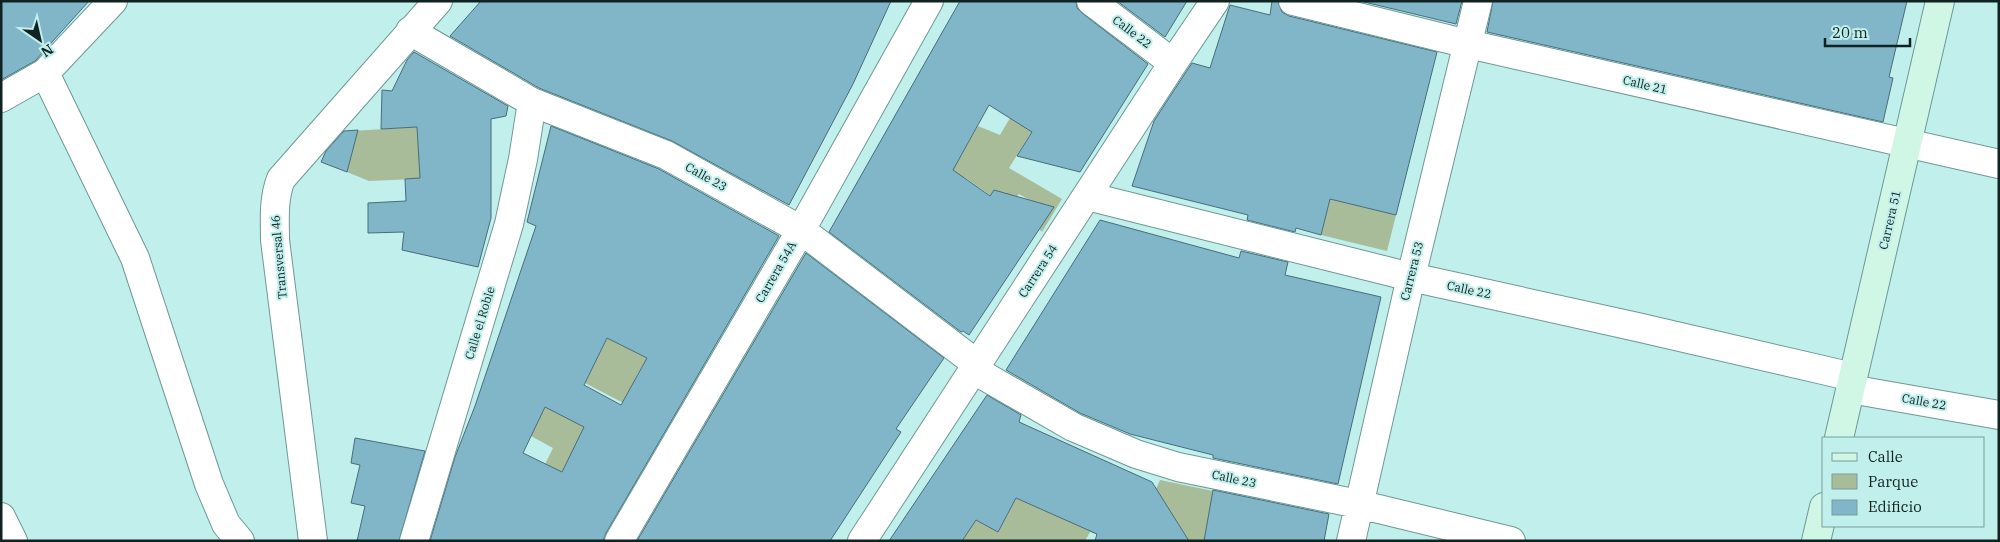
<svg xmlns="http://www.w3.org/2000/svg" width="2000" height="542" font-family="'IBM Plex Serif',serif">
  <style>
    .green { fill: #a8bc9a }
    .building { fill: #81b6c8; stroke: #476d7a; fill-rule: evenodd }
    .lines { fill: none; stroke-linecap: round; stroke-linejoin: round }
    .street-casing { stroke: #6d9996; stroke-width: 30 }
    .secondary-casing { stroke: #6d9996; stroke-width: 30 }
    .street { stroke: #fff; stroke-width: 28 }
    .secondary { stroke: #d0f6e5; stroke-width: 28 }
    .labels { text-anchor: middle; stroke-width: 4; stroke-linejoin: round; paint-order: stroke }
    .street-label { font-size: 12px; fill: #102221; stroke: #c0efec }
  </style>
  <rect width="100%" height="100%" fill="#c0efec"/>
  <!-- green -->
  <path class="green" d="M1020 101 1032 131 1009 168 1062 199 1042 232 1039 229 1050 212 1019 194 1008 208 967 179 952 171 978 126 1000 135Z
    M417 127 419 157 438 178 369 181 347 172 351 131Z
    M1330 199 1396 215 1387 251 1321 235Z
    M667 322 636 377 635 409 585 383 607 338Z
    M575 402 601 417 566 464 552 491 536 483 553 448 531 436 545 407 567 418Z
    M1160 480 1213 491 1204 541H1189L1173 516 1145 536 1139 527Z
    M1016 498 1064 519 1069 511 1101 536 1090 532 1085 541H962L976 520 998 532Z"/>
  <!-- building -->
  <path class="building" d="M1 1H89L35 61 1 80Z
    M481 1H891L853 84 789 205 672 141 539 88 450 36Z
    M960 1H1076L1077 8 1082 13 1148 64 1080 172 1017 156 1032 132 989 105 953 170 990 196 994 190 1054 207 969 335 963 331 961 332 829 232Z
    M1117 1H1187L1165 37Z
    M1272 1H1278L1282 12 1289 16 1437 52 1396 215 1330 199 1321 235 1296 228 1295 232 1247 220 1248 215 1132 186 1154 121 1186 72 1192 63 1210 68 1230 5 1270 15Z
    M1360 1H1462L1456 24Z
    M1493 1H1907L1889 77 1893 78 1883 122 1487 32Z
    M414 52 508 106 506 116 491 119V218L478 267 402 250 404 232 368 233V203L406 201 405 179 420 178 417 127 381 129 382 90 392 91 407 60Z
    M551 126 659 169 779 236 606 533 603 541H430L455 457 475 406 536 226 527 222ZM607 338 647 358 621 405 584 385ZM545 407 584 427 562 472 523 453Z
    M358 130 347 172 321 162 326 151 344 131Z
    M1100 220 1239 258 1241 251 1288 262 1285 275 1381 297 1338 484 1213 458V455L1130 434 1080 413 1006 370Z
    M806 253 944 358 896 429 901 432 830 541H637Z
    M987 395 1021 415 1019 422 1152 482 1189 541H1095L1097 534 1016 498 998 532 976 520 962 541H889Z
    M355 438 425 451 399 541H357L365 506 351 503 360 465 351 463Z
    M1213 490 1329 514 1324 541H1204Z"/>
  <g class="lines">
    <defs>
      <path id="street" d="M1091 1 1173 63
        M1293 1 1468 44 1999 164
        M410 31 532 102 666 155 801 230 977 364
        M45 73 135 258 209 484 226 524 240 541
        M1 98 45 73 113 1
        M1087 196 1411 277 1637 327 1853 377
        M974 370 1073 427 1136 454 1178 467 1358 504 1511 541
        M1850 389 1999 415
        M1 517 13 541
        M313 541 275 240C275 220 273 199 281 179L438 1
        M414 541 509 224 523 159 532 102
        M619 541 801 230 929 1
        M862 541 1173 63 1215 1
        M1351 541 1411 277 1478 1"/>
      <path id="secondary" d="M1839 438 1940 1
        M1816 541 1824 507"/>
    </defs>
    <!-- street casing -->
    <use href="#street" class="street-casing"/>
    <!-- secondary casing -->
    <use href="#secondary" class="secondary-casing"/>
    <!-- street -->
    <use href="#street" class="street"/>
    <!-- secondary -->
    <use href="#secondary" class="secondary"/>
  </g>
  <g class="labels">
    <!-- street labels -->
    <g class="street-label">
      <text transform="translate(1132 32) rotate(37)" y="4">Calle 22</text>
      <text transform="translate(1645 85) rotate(13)" y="4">Calle 21</text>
      <text transform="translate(706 177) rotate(29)" y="4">Calle 23</text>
      <text transform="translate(1890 220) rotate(-77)" y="4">Carrera 51</text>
      <text transform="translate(279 257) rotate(-95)" y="4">Transversal 46</text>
      <text transform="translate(1038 271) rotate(-57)" y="4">Carrera 54</text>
      <text transform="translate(1412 271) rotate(-76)" y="4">Carrera 53</text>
      <text transform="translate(776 272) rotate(-60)" y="4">Carrera 54A</text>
      <text transform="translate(1469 290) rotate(12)" y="4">Calle 22</text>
      <text transform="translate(480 323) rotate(-73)" y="4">Calle el Roble</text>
      <text transform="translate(1924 402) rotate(10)" y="4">Calle 22</text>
      <text transform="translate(1234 479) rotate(12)" y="4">Calle 23</text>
    </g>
  </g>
  <!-- border -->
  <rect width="2000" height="542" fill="none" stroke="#102221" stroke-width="5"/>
  <!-- legend -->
  <rect x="1822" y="437" width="162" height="90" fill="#c0efec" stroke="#7a9d9b"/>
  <rect x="1832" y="453" width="25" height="8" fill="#d0f6e5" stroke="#7a9d9b"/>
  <text x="1868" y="462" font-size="15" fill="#102221">Calle</text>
  <rect x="1832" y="474" width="25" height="15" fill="#a8bc9a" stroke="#7a9d9b"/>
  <text x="1868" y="487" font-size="15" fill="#102221">Parque</text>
  <rect x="1832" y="500" width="25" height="15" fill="#81b6c8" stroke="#7a9d9b"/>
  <text x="1868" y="512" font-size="15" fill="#102221">Edificio</text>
  <!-- north arrow -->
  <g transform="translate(40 40) rotate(146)" stroke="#c0efec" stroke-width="4" paint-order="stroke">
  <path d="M0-4L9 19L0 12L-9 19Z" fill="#102221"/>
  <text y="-8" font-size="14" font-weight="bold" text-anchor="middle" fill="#102221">N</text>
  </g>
  <!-- scale -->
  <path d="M1825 38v8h85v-8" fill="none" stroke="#102221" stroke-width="2.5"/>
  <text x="1832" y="38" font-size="15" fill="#102221" stroke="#c0efec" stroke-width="4" paint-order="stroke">20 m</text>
</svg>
